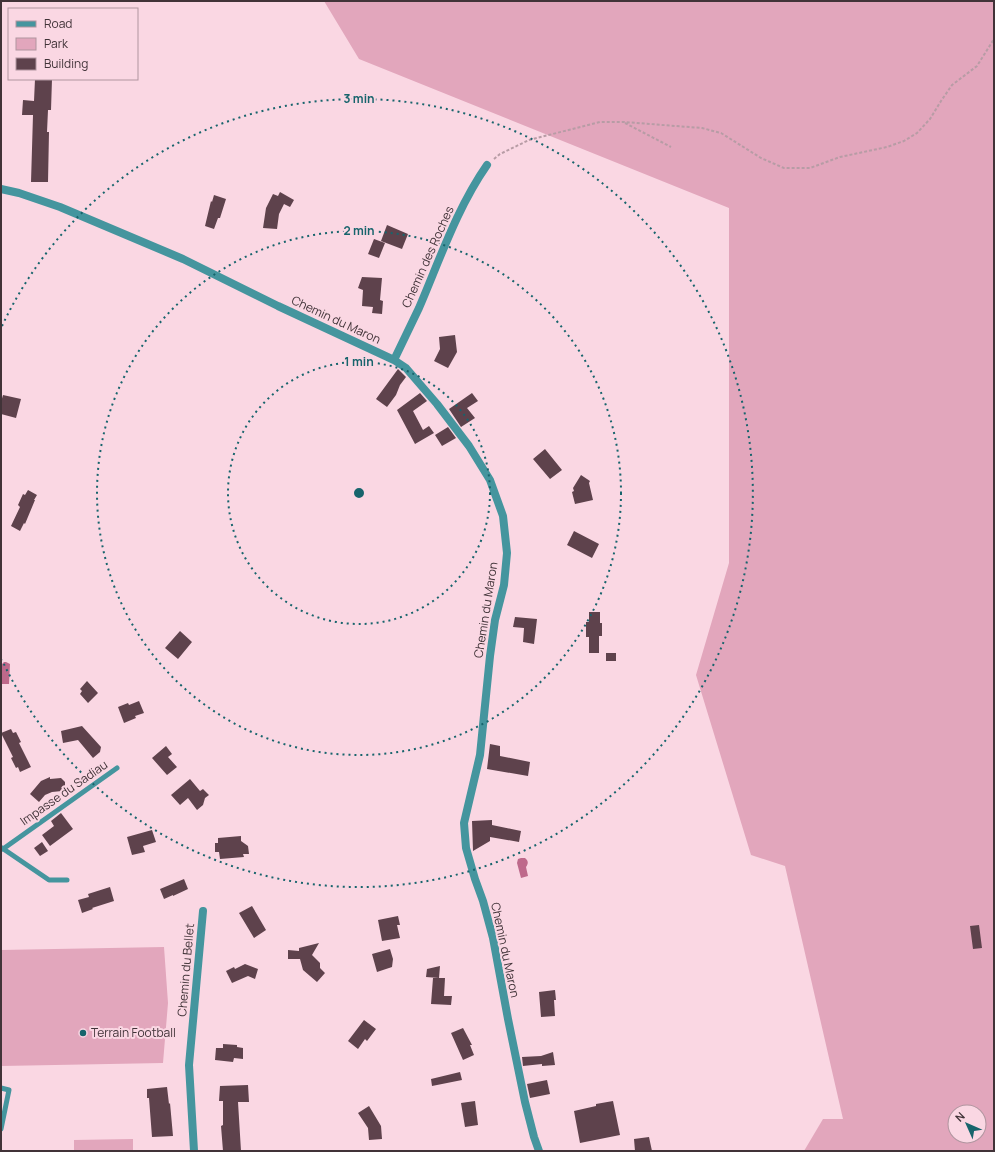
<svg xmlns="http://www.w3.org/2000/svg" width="995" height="1152" font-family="Manrope,sans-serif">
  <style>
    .green { fill: #e2a6bc; fill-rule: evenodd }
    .water { fill: #be698b }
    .building { fill: #5e424c }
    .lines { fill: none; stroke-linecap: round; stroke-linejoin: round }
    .path { stroke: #b79ca5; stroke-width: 2; stroke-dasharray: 3 2; stroke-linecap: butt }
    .service { stroke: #45959e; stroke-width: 5 }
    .minor { stroke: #45959e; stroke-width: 8 }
    .ring { fill: none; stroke: #17646c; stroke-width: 2; stroke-dasharray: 2 4 }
    .poi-dot { fill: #17646c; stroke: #fad7e3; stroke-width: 1.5 }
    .labels { text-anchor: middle; stroke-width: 4; stroke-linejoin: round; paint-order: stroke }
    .street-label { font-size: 12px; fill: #413338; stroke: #fad7e3 }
    .poi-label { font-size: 12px; fill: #413338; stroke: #fad7e3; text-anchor: start }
    .centre { fill: #17646c; stroke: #fad7e3; stroke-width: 2 }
    .ring-label { font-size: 12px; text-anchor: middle; font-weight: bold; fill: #17646c; stroke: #fad7e3; stroke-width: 4; stroke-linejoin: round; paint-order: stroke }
  </style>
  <rect width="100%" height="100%" fill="#fad7e3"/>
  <!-- green -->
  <path class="green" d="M324 1H994V1151H804L823 1119H843L785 866 751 855 696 675 729 563V208L359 59ZM955 1112H979V1136H955Z
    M164 947 168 1003 163 1063 1 1066V950Z
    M133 1139V1151H74V1140Z"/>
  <!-- water -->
  <path class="water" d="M4 662H6L10 664 9 684H1V665Z
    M521 858H525C529 861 528 864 526 867L528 876 521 878 517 863 518 859Z"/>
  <!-- building -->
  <path class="building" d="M35 79H52L51 110H48L47 132H49L48 182H31L33 115H22L23 100 34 101Z
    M280 192 294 200 290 207 284 204 279 214 277 229 263 228 266 208 273 194 278 196Z
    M214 195 226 199 220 218H218L214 229 205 226 211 201 212 202Z
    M387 225 408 234 402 249 381 241Z
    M374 239 385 243 379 258 368 254Z
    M362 277 382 278 380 300 383 301 382 314 372 313 373 307 362 306 363 290 358 288Z
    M455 335 457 352 448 368 434 361 440 349 439 337Z
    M398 369 406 377 400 385 396 395 387 407 376 399Z
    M420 393 427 401 413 411 423 430 429 426 434 433 415 444 397 410Z
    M472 393 478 401 467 408 475 418 461 427 449 409Z
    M3 395 21 399 16 418 1 414V402Z
    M448 427 456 438 442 446 435 435Z
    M545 449 562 470 550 479 533 459Z
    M581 475 590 481 589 483 593 500 575 504 572 492 574 491 573 488Z
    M28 490 37 495 34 500H35L25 524 24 523 20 531 11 526 20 507 18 505 23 494 25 495Z
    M574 531 599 544 592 558 567 545Z
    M589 612H600V623H602V636H599V653H589V637H586V622H589Z
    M515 617 537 619 534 644 523 642 524 628 513 627Z
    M180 631 192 642 178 659 165 648Z
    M606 653H616V661H606Z
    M87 681 98 693 88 703 80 694 82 691 80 689Z
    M139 701 144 713 135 716 136 718 124 723 118 707 128 703 129 705Z
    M82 726 101 747 100 752 93 758 78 740 63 743 61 731Z
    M11 729 13 733 16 732 21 742 19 743 31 767 20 772 18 767 16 768 11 758 13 757 1 733Z
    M490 744 500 746V756L530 762 528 776 487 769Z
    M166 746 172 754 168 757 177 767 167 775 152 758Z
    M50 777V779L61 778 65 782V787L62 791 52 792 45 795 39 802 30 794 41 781Z
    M190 779 200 791 203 789 209 795 205 798 203 805 197 810 188 798 180 805 171 795Z
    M61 813 73 829 50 846 42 835 54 826 51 821Z
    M492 820V825L521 831 519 842 490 837V841L473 851 472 821Z
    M152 830 156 842 143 846 145 852 132 855 127 837Z
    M241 836V841L248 846 249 854H243L244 857 220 859 219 852H215V843H218V838Z
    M42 842 48 851 40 856 34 848Z
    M184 879 188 889 173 896V895L164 899 160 889Z
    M110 887 114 901 92 908 93 909 82 913 78 900 89 897 88 894Z
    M252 906 266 930 254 938 239 913Z
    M398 916 400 925H397L400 938 382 941 378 920Z
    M979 925 982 948 973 949 970 926Z
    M319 943 312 955 320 963V968L325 973 317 982 303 970 300 959H288V950L299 951V948Z
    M390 949 393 959 392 967 377 972 372 954Z
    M245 964 258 969 255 979 248 976 232 983 226 971 234 967 235 969Z
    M440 966 439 978 426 977 427 969Z
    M433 978H445L444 996H452L451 1005 431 1004Z
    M555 990 556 1000H554L555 1016 541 1017 539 992Z
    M364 1020 376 1029 367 1041 365 1039 358 1049 348 1041Z
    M463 1028 472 1045H470L474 1055 463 1060 451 1033Z
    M223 1044 237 1045V1047L243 1048V1059L234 1058 233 1062 215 1060 216 1048H223Z
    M553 1052 555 1065 542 1066V1064L523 1066 522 1057 541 1056Z
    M460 1072 462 1080 432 1086 431 1079Z
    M547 1080 550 1094 530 1098 527 1084Z
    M248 1085 249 1102H238L241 1151H223L221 1126 223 1125V1101H219L220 1086Z
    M167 1087 169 1104 170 1103 173 1136 152 1137 149 1098H147V1089Z
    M475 1101 478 1125 465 1127 461 1103Z
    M613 1101 620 1135 580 1143 574 1111 596 1106V1104Z
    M369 1106 381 1126 382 1139 369 1140 368 1128 358 1113Z
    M649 1137 652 1151H635L634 1139Z"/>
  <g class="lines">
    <!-- path -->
    <path class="path" d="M625 123 671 147
      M494 159 500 154 529 140 600 122H624L702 128 721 133 761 158 784 168H810L840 157 887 147 904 141 917 133 930 119 941 101 952 85 977 66 994 39"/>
    <!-- service -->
    <path class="service" d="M2 848 49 880H67
      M3 849 117 768
      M1 1088 9 1090 1 1129"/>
    <!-- minor -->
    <path class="minor" d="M1 189 19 193 60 207 183 259 278 306 394 360 406 368 437 404 469 446 490 480 503 516 507 553 504 585 495 620 490 656 480 755 464 823 466 848 475 879 483 901 493 938 508 1019 525 1102 534 1137 539 1151
      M394 360C402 343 411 325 419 308 440 259 457 208 487 165
      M194 1151 189 1065 203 911"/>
  </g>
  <!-- distance rings -->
  <g class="ring">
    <circle cx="359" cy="493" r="131"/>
    <circle cx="359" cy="493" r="262"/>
    <path d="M2 326A394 394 0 1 1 2 660"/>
  </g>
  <!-- markers -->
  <circle class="poi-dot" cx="83" cy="1033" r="4"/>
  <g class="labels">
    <!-- street labels -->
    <g class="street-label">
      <text transform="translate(428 257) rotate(-66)" y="4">Chemin des Roches</text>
      <text transform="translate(336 320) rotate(25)" y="4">Chemin du Maron</text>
      <text transform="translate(486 610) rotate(-81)" y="4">Chemin du Maron</text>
      <text transform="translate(64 793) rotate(-35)" y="4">Impasse du Sadiau</text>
      <text transform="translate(505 950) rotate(78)" y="4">Chemin du Maron</text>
      <text transform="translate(186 970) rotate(-85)" y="4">Chemin du Bellet</text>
    </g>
    <!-- poi labels -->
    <g class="poi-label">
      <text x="91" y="1037">Terrain Football</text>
    </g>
  </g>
  <circle cx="359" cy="493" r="6" class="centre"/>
  <g class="ring-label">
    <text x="359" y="103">3 min</text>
    <text x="359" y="235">2 min</text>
    <text x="359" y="366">1 min</text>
  </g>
  <!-- border -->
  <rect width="995" height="1152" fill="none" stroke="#413338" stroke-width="4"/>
  <!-- legend -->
  <rect x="8" y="8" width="130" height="72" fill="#fad7e3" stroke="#b0959f"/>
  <rect x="16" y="21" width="20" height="6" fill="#45959e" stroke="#b0959f"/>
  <text x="44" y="28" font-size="12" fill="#413338">Road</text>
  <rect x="16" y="38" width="20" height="12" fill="#e2a6bc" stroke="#b0959f"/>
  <text x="44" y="48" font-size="12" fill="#413338">Park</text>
  <rect x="16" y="58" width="20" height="12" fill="#5e424c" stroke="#b0959f"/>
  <text x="44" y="68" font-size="12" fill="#413338">Building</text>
  <!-- north arrow -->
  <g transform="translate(967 1124) rotate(315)"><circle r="19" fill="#fad7e3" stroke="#b0959f"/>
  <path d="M0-3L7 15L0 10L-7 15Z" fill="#17646c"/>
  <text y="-6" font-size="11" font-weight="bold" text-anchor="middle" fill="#413338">N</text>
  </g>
</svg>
